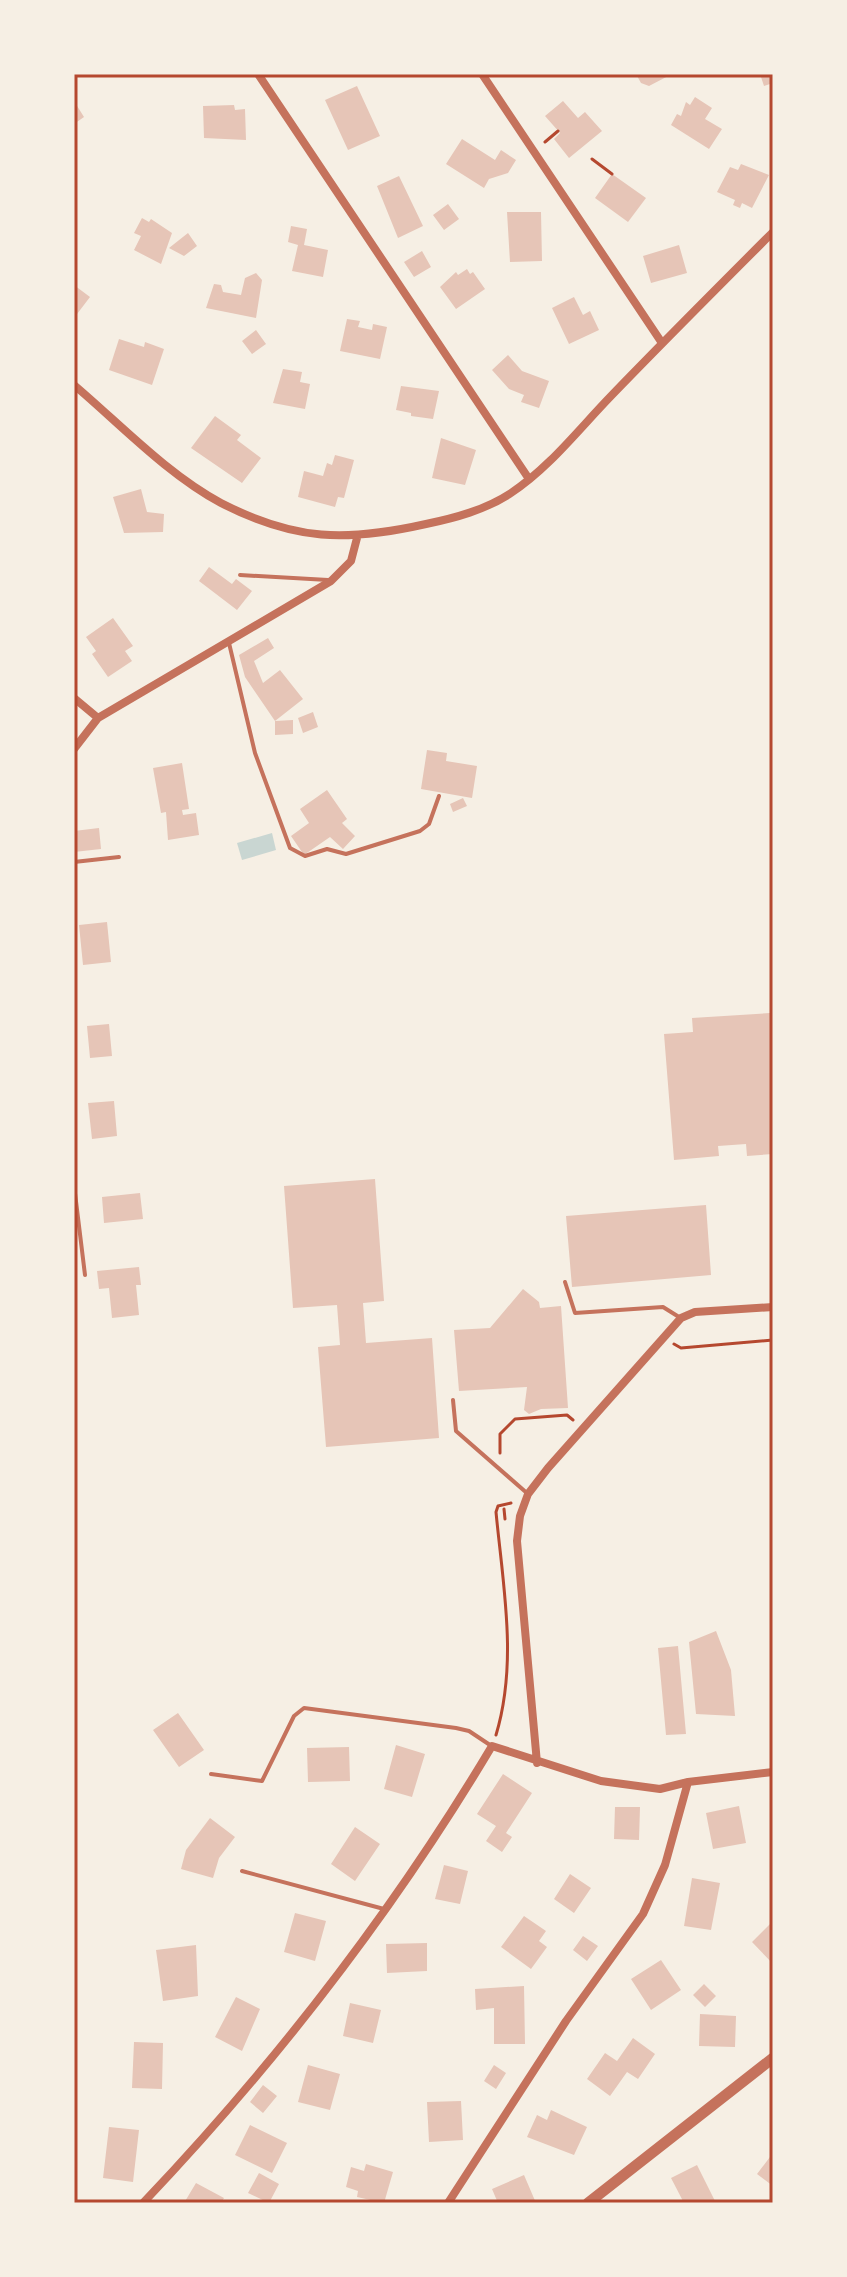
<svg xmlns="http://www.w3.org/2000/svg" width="847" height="2277" font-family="'Public Sans',sans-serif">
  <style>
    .water { fill: #c9d6d2 }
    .building { fill: #e6c5b7 }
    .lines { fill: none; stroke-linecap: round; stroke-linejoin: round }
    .path { stroke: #b5482f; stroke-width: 3 }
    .service { stroke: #c5725c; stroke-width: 4 }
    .minor { stroke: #c5725c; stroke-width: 8 }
    .tertiary { stroke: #c5725c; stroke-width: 11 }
    .neatline { fill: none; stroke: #b5482f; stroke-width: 3 }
  </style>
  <rect width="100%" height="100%" fill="#f6efe4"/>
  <!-- water -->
  <path class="water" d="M272 833 276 850 242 860 237 843Z"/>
  <!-- building -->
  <path class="building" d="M636 74H672L649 86 641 83Z
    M760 74H773V83L764 86Z
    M357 86 380 136 348 150 325 100Z
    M695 97 712 108 705 119 722 129 709 149 671 125 677 114 681 116 686 102 690 105Z
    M74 101 84 117 74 124Z
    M563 101 578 118 585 112 602 131 569 158 554 139 560 133 545 116Z
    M234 105 235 110 245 109 246 140 204 138 203 106Z
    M462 139 495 160 501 150 516 160 508 173 489 179 484 188 446 164Z
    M741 164 769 175 752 208 742 203 740 208 733 205 735 200 717 192 730 167 738 170Z
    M612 174 646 198 628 222 595 198Z
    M399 176 423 226 398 238 377 186Z
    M448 204 459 219 444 230 433 215Z
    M507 212H541L542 261 510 262Z
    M142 218 149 222 151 219 172 233 161 264 134 250 141 236 134 233Z
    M291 226 307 229 304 245 328 250 323 277 292 271 298 245 288 242Z
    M188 233 197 246 184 256 169 248Z
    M679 245 687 273 651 283 643 256Z
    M422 251 431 267 414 277 404 262Z
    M467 269 470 274 473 272 485 289 456 309 440 287 456 272 458 275Z
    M256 273 262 280 256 318 206 308 214 284 221 285 223 292 241 295 245 278Z
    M74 285 90 297 74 318Z
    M574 297 583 315 590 311 599 330 569 344 552 308Z
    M347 319 360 321 358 327 372 330 373 324 387 327 380 359 340 351Z
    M256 330 266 344 252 354 242 341Z
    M119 339 144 347 145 342 164 349 152 385 109 370Z
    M508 355 522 371 549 381 539 408 521 402 524 395 509 389 492 370Z
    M283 369 302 372 300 382 310 384 305 409 273 403Z
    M401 386 439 391 433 419 411 416V413L396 410Z
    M215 416 241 435 237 440 261 458 242 483 191 448Z
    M441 438 476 450 465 485 432 478Z
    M335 455 354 460 344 498 338 497 335 507 298 497 304 471 323 476 327 463 332 465Z
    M141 489 147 512 164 514 163 532 124 533 113 497Z
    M209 567 232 584 236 579 252 591 237 610 199 581Z
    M113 618 133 646 125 651 132 661 108 677 92 654 96 651 86 637Z
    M268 638 274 648 254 661 263 683 280 670 303 699 275 721 293 720V734L275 735V721L245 677 239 655Z
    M313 712 318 727 303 733 298 718Z
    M427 750 447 753 446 761 477 766 472 798 421 789Z
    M182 763 189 809 182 810 183 815 196 813 199 835 168 840 166 812 161 813 153 768Z
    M327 790 347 819 342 823 355 836 343 849 330 837 304 855 291 836 309 823 300 809Z
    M463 798 467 806 453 812 450 804Z
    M99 828 101 849 74 852V831Z
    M107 922 111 962 83 965 79 925Z
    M770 1013 773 1154 747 1156 746 1144 718 1146 719 1156 674 1160 664 1034 693 1032 692 1018Z
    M109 1024 112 1056 90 1058 87 1026Z
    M114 1101 117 1136 92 1139 88 1103Z
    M375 1179 384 1301 363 1303 366 1343 432 1338 439 1438 326 1447 318 1347 340 1345 337 1305 293 1308 284 1186Z
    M140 1193 143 1219 104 1223 102 1197Z
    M706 1205 711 1275 572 1287 566 1216Z
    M139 1267 141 1285H136L139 1315 112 1318 109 1288 99 1289 97 1271Z
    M523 1289 539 1302 540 1308 561 1306 568 1408 541 1409 529 1414 524 1410 527 1387 459 1391 454 1330 490 1328Z
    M716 1631 731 1670 735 1716 696 1714 689 1642Z
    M678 1646 686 1734 666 1735 658 1648Z
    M178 1713 204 1750 179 1767 153 1730Z
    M396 1745 425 1754 412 1797 384 1789Z
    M349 1747 350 1781 308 1782 307 1748Z
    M503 1774 532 1793 506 1833 512 1837 502 1852 486 1841 496 1826 477 1814Z
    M739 1806 746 1843 713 1849 706 1813Z
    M615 1807H640L639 1840 614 1839Z
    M210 1818 235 1837 219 1858 213 1878 181 1869 186 1850Z
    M355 1827 380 1844 355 1881 331 1864Z
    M444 1865 468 1871 460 1904 435 1899Z
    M570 1874 591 1888 574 1913 554 1899Z
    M692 1878 720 1883 711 1930 684 1926Z
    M295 1913 326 1921 315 1961 284 1952Z
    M524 1916 546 1931 539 1941 547 1947 531 1969 501 1947Z
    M771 1923 773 1926V1964L752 1942Z
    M583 1936 598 1946 587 1961 573 1950Z
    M427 1943V1971L387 1973 386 1944Z
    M196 1945 198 1996 163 2001 156 1950Z
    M661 1960 681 1990 651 2010 631 1979Z
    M704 1984 716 1996 705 2007 693 1995Z
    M524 1986 525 2044H494V2008L476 2010 475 1989Z
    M236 1997 260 2009 242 2051 215 2037Z
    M350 2003 381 2010 373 2043 343 2036Z
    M700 2014 736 2016 735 2047 699 2046Z
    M633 2038 655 2054 638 2079 627 2072 610 2096 587 2079 605 2053 617 2061Z
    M134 2042 163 2043 162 2089 132 2088Z
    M308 2065 340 2074 330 2110 298 2102Z
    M494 2065 506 2073 496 2089 484 2081Z
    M263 2085 277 2096 263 2113 250 2102Z
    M461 2101 463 2140 429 2142 427 2102Z
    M551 2110 587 2127 574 2155 527 2137 537 2115 547 2120Z
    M250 2125 287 2143 272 2173 235 2155Z
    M109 2127 139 2130 133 2182 103 2178Z
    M773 2153V2186L757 2174Z
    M366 2164 393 2172 384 2203 357 2197 358 2191 346 2187 351 2167 364 2171Z
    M697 2165 716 2203H684L671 2178Z
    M259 2173 279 2184 269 2203 248 2193Z
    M524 2175 536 2203H498L492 2189Z
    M196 2183 224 2198 221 2203H184Z"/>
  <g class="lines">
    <!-- path -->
    <path class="path" d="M545 142 558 131
      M592 159 612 174
      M674 1344 681 1348 773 1340
      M500 1453V1434L515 1419 567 1415 573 1420
      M504 1509 505 1519
      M496 1735C518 1662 503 1586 496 1512L498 1506 511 1503"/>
    <!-- service -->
    <path class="service" d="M240 575 328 580
      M229 643 255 753 290 848 305 856 327 849 346 854 420 831 429 824 439 796
      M74 862 119 857
      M74 1185 85 1275
      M565 1282 575 1313 663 1307 679 1317
      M453 1400 456 1431 528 1494
      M211 1774 262 1781 294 1716 304 1708 456 1728 469 1731 490 1745
      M242 1871 384 1909"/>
    <!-- minor -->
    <path class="minor" d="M258 74 529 479
      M482 74 662 343
      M74 385C120 424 167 474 221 503 295 541 346 542 426 524 455 518 485 510 511 493 549 468 579 429 611 396 664 341 719 286 773 232
      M74 698 98 718
      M74 749 98 718 331 581 351 561 357 538
      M537 1763 517 1541 520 1516 528 1494 548 1468 681 1318 695 1312 773 1307
      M143 2203C276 2063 393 1912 492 1746L601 1781 660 1789 688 1782 773 1772
      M448 2203 566 2021 643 1914 665 1865 688 1782"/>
    <!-- tertiary -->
    <path class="tertiary" d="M588 2203 773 2058"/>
  </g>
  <!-- border -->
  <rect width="847" height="2277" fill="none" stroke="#f6efe4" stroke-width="152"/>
  <rect x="76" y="76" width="695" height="2125" class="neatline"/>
</svg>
